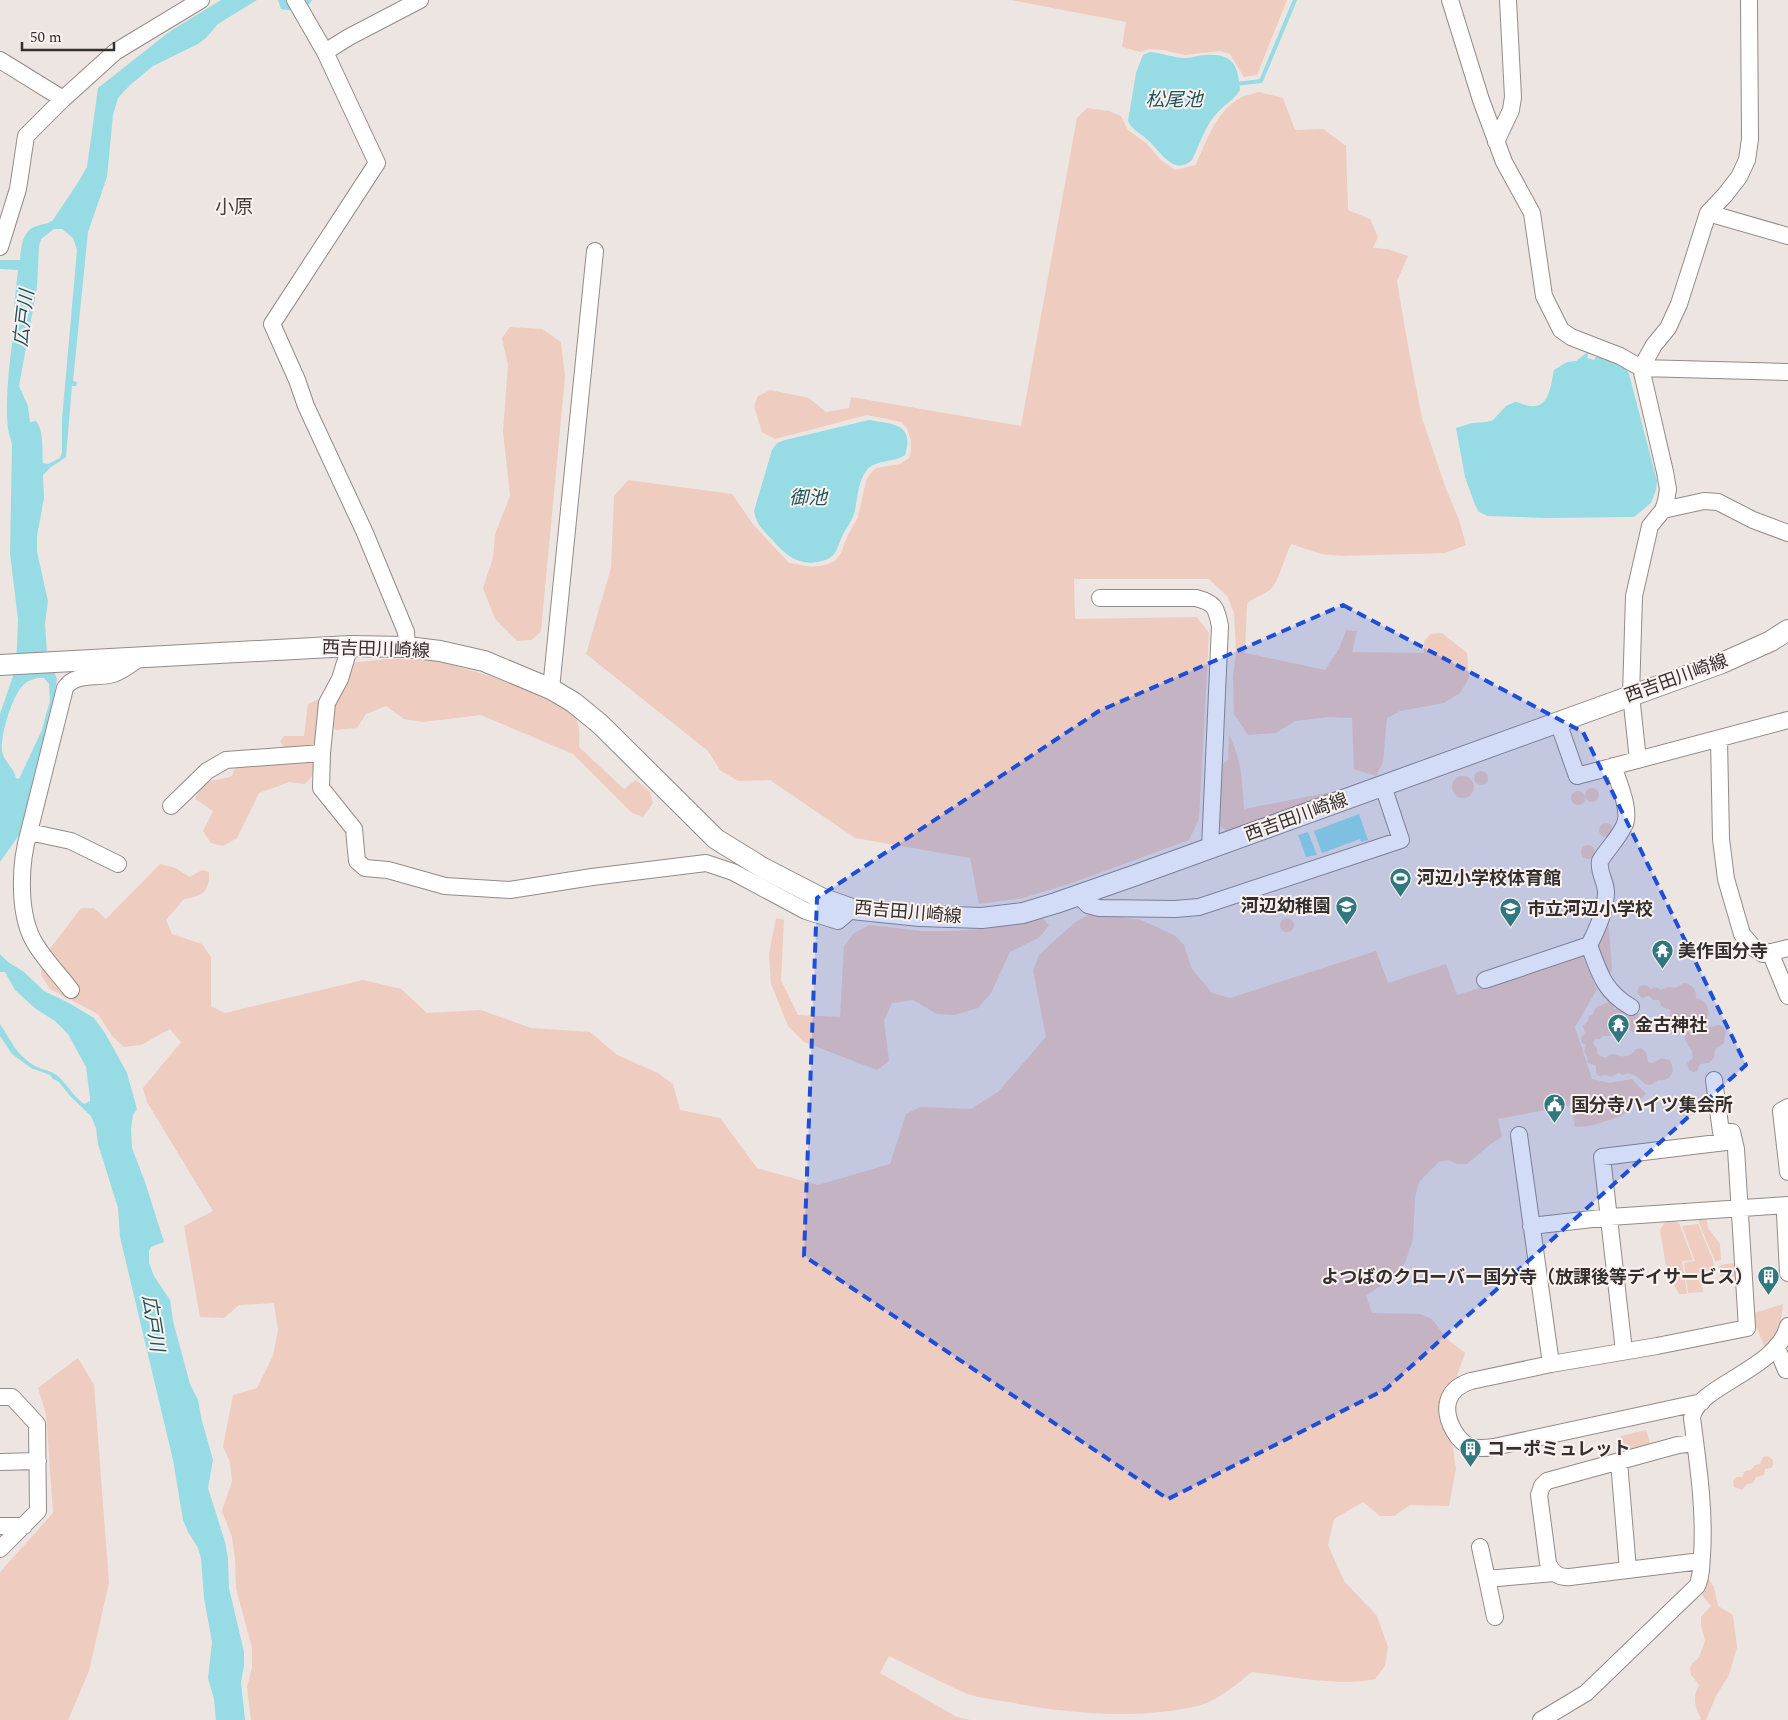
<svg xmlns="http://www.w3.org/2000/svg" width="1788" height="1720" font-family="Spectral,'Noto Sans JP',serif">
  <style>
    .green { fill: #eeccbf }
    .water { fill: #97dce4; fill-rule: evenodd }
    .lines { fill: none; stroke-linecap: round; stroke-linejoin: round }
    .stream { stroke: #97dce4; stroke-width: 4 }
    .minor-casing { stroke: #938b88; stroke-width: 18 }
    .major-casing { stroke: #938b88; stroke-width: 22 }
    .minor { stroke: #fff; stroke-width: 16 }
    .major { stroke: #fff; stroke-width: 20 }
    .marked { fill: #1d4ed8; fill-opacity: 0.2; stroke: #1d4ed8; stroke-width: 4; stroke-dasharray: 10 6; stroke-linejoin: round }
    .labels { text-anchor: middle; stroke-width: 4; stroke-linejoin: round; paint-order: stroke }
    .street-label { font-size: 18px; fill: #322f2e; stroke: #fbf2ef }
    .poi-label { font-size: 18px; font-weight: bold; fill: #322f2e; stroke: #fbf2ef; text-anchor: start }
    .water-label { font-size: 19px; font-style: italic; fill: #1c565d; stroke: #fbf2ef }
    .neighbourhood-label { font-size: 19px; fill: #46403d; stroke: #fbf2ef }
  </style>
  <rect width="100%" height="100%" fill="#ede5e2"/>
  <!-- green -->
  <path class="green" d="M1011 0H1287L1257 75 1244 77 1230 54 1220 51 1185 55 1163 50 1149 49 1140 52 1122 47 1126 22Z
    M1259 92 1283 98 1295 130 1323 129 1346 146 1348 210 1370 219 1378 237 1373 248 1387 249 1408 256 1397 281 1406 335 1422 418 1446 489 1459 520 1466 545 1445 553 1342 556 1321 554 1291 544C1285 556 1279 581 1271 589 1263 596 1253 597 1247 604L1245 653 1325 670 1339 649 1346 630 1357 631 1352 652 1424 653V641L1431 634 1442 633 1467 653 1469 678 1460 693 1444 703 1400 711 1387 718 1383 762 1376 776 1354 769 1352 718 1329 717 1295 721 1276 733 1248 735 1234 714 1233 677 1236 652 1234 613 1227 596 1209 579H1074L1075 619 1197 617 1209 633 1199 819 1189 840 1069 884 1023 898 979 904 970 858 855 838 770 780 738 781 720 770 708 751 586 654 611 568 614 496 628 480 732 494 753 524 789 563 812 567 826 565 835 561 841 553 847 537 858 517 866 481 869 475 876 468 900 464 909 458 911 451V441L907 428 901 422 867 415 775 439 762 432 754 406 758 396 770 390 809 398 826 412 849 408 851 397 1021 426 1077 118 1087 108 1109 111 1121 116 1128 130 1146 143 1161 160 1175 170 1196 165C1206 141 1216 112 1240 98 1246 95 1253 94 1259 92Z
    M510 327 542 329 561 342 565 377 541 631 532 640 517 641 495 619 483 588 493 558 495 534 510 496 503 431 508 365 502 338Z
    M387 659C401 659 416 659 429 660 456 663 561 697 575 717 581 726 579 737 579 747L624 789 636 780 650 792 653 803 643 817 632 813 573 754 481 715 423 722 404 719 386 706 366 714 357 728 336 730 329 722 331 705 351 663Z
    M319 699 323 704 319 743 312 750 284 748 280 741 284 736H304L308 704Z
    M1229 735C1242 760 1242 781 1244 809L1362 786 1229 832 1219 826 1222 765 1228 760Z
    M308 760 313 764 315 773 305 784 289 782 259 793 237 838 223 846 211 843 203 831 213 811 195 799C205 776 212 783 232 776L235 768 246 763Z
    M1474 778a7 7 0 1 1 14 0a7 7 0 1 1-14 0Z
    M1452 787a11 11 0 1 1 22 0a11 11 0 1 1-22 0Z
    M1585 795a7 7 0 1 1 14 0a7 7 0 1 1-14 0Z
    M1571 798a7 7 0 1 1 14 0a7 7 0 1 1-14 0Z
    M1599 830a7 7 0 1 1 14 0a7 7 0 1 1-14 0Z
    M1581 852a7 7 0 1 1 14 0a7 7 0 1 1-14 0Z
    M160 864 175 868 190 877 202 870 209 872C210 891 202 897 184 899L166 920 172 934 202 944 211 957V1006L225 1013 363 980 401 989 427 1013 481 1010 531 1028 590 1032 617 1055 658 1073 673 1084 680 1110 720 1118 757 1168 818 1185 890 1164 906 1114 920 1107 971 1109 998 1092 1046 1037 1033 970 1039 955 1074 923 1092 913 1141 920 1174 935 1184 945 1192 969 1212 993 1230 998 1376 951 1388 983 1446 964 1457 995 1582 955 1597 989 1575 1027 1592 1079 1610 1083 1632 1079 1646 1094 1622 1116 1590 1126 1575 1127 1571 1105 1498 1119 1502 1137 1492 1143 1467 1164H1457L1449 1160 1439 1162 1419 1182 1415 1198 1413 1239 1405 1263 1387 1281 1366 1296 1372 1313 1420 1314 1432 1319 1447 1339 1465 1353 1456 1379 1444 1395 1451 1435 1456 1469 1449 1506 1410 1505 1394 1516H1380L1363 1502 1334 1519 1328 1545 1344 1581 1377 1616 1388 1647 1385 1666 1375 1679C1340 1687 1289 1676 1252 1672 1236 1684 1220 1699 1201 1705 1144 1720 1067 1714 1009 1702 996 1700 980 1698 968 1694 941 1683 915 1668 889 1656L880 1673 957 1717 970 1720H251L247 1687 252 1667V1648L236 1588 235 1558 232 1537 222 1511 232 1481 230 1462 223 1447 233 1395 257 1388 273 1356 278 1330 274 1303 239 1305 224 1318 200 1317 184 1226 213 1211 147 1102 143 1088 181 1042 170 1029 141 1045 124 1047 112 1036 98 1014 50 989 41 975 42 959 81 908H94L106 919Z
    M1608 917 1612 969 1610 973 1606 974 1594 947Z
    M776 918 784 920 781 980 798 1015 840 1017 844 946 853 934 869 925 921 931H955L991 928 1036 919H1043L1049 925 1040 937 1010 952 991 993 978 1008 954 1015 937 1014 913 1000 892 1003 884 1020 889 1061 877 1070 804 1042 788 1026 771 984 769 954Z
    M1280 925a7 7 0 1 1 14 0a7 7 0 1 1-14 0Z
    M1684 983C1692 984 1697 990 1696 998 1708 1000 1712 1012 1705 1022H1697L1693 1025C1687 1026 1682 1029 1675 1027L1669 1019 1671 1010 1662 1007 1659 1000H1653L1649 996 1642 998 1637 993 1639 987C1643 984 1647 985 1651 989L1656 987 1661 990 1669 987 1675 988Z
    M1609 1002 1613 1004 1614 1009 1618 1008 1638 1013 1640 1027 1637 1031 1633 1032 1627 1028 1621 1031 1614 1030 1611 1036H1603L1599 1039H1595L1593 1043 1597 1048V1053L1600 1056 1606 1058 1609 1055 1614 1054C1622 1058 1631 1057 1636 1049L1641 1048 1646 1052 1648 1062 1653 1063 1661 1058 1669 1060C1677 1070 1671 1082 1658 1080 1646 1091 1644 1081 1636 1076 1634 1075 1631 1074 1628 1073L1623 1075 1618 1073 1611 1077 1606 1075 1599 1076 1596 1073V1066L1588 1063 1587 1056 1584 1052 1586 1045 1582 1043 1581 1038 1585 1033 1583 1026 1588 1021 1589 1016 1593 1014 1596 1007Z
    M1718 1025 1723 1026 1726 1031 1724 1043 1715 1049 1714 1058 1709 1063 1700 1064 1697 1071 1693 1072 1689 1070 1687 1063 1693 1058 1692 1051 1685 1040 1686 1033C1695 1028 1708 1029 1718 1025Z
    M1706 1215 1708 1228 1720 1244 1721 1260 1715 1261 1699 1223 1698 1216Z
    M1671 1221 1679 1223 1693 1260 1682 1261 1687 1294H1679L1667 1272 1660 1230 1664 1223Z
    M1698 1224 1713 1260 1715 1275 1701 1277 1703 1292 1688 1293 1684 1263 1695 1261 1682 1226Z
    M1735 1263 1737 1264V1276L1733 1277 1730 1275 1724 1278 1719 1275 1718 1268 1721 1265Z
    M1783 1304C1782 1322 1776 1334 1765 1348L1751 1314Z
    M78 1358 94 1385 109 1583 89 1671 68 1720H0V1572L53 1513 46 1414 38 1388Z
    M1646 1430 1651 1447 1625 1454 1621 1436Z
    M1768 1456 1773 1460V1465L1771 1468 1765 1469 1764 1475 1756 1477 1753 1483 1747 1484 1742 1490 1734 1487 1733 1481 1736 1477H1742L1745 1471 1751 1470 1755 1465 1760 1464 1763 1457Z
    M1708 1578 1714 1587 1718 1606 1733 1615 1737 1647 1729 1675 1716 1696 1706 1720H1699L1701 1719C1695 1705 1692 1699 1699 1685L1691 1675 1690 1669 1692 1664 1699 1657 1705 1641 1701 1625V1617L1711 1606 1703 1596 1701 1587Z"/>
  <!-- water -->
  <path class="water" d="M221 0H257L218 24 206 38 198 44 153 66 129 86 118 98 113 115 107 177 88 232 73 381 77 382 76 386H72L66 457 51 467 43 475 44 498 37 536V552L48 601 45 623 47 654 57 679 53 703 24 828 0 862V714L13 676 17 648 18 619 10 554 12 445C11 439 9 435 8 429 4 394 12 347 16 311L14 307 18 270 0 269V260H20C21 248 22 230 37 226 43 224 48 224 53 220L77 184 87 167 98 88 169 32ZM54 229H62L73 238 77 250 62 419V452L60 458 48 464 43 463C42 451 44 430 36 421L30 422 28 406 19 386 37 287 39 246 41 239ZM38 678H44L49 684 50 701 47 711 42 730 19 779 16 778C13 766 4 762 2 751 0 736 13 690 27 682 30 680 34 679 38 678Z
    M278 0H312C307 11 291 11 281 9Z
    M1150 52C1162 53 1174 58 1185 58 1192 58 1199 55 1205 55 1233 53 1238 65 1240 90 1234 100 1225 104 1218 112 1205 125 1200 144 1192 160 1174 177 1160 151 1148 140 1140 133 1132 130 1128 121L1136 73 1143 55Z
    M1589 351 1587 358 1594 360 1598 354 1625 367 1629 374 1657 481 1656 490 1651 503 1634 517 1544 518 1488 516 1479 512 1475 505 1465 477 1456 428 1472 423 1487 422 1493 420 1506 406 1515 402C1521 403 1529 407 1535 406 1550 405 1551 382 1554 370L1567 362 1576 361Z
    M869 420C892 424 915 423 905 455 894 463 876 459 867 470 857 482 858 500 854 514 852 521 847 527 843 534 836 550 837 559 817 562 800 565 788 557 777 545 768 535 756 526 754 511L772 450 777 443 785 440Z
    M1359 814 1368 840 1361 842 1360 839 1322 853 1314 831Z
    M1308 832 1317 855 1306 857 1298 835Z
    M0 954 8 962 24 972 44 991 69 1003 94 1018 105 1033 127 1073 137 1109 133 1115 131 1129 132 1148 145 1182 164 1242 151 1247 149 1251V1263L154 1276 170 1300 173 1321 190 1384 198 1400 202 1421 213 1460 208 1488 225 1542 228 1558 229 1588 244 1652V1666L241 1682 245 1720H216L214 1699 208 1678 212 1642 204 1598 201 1558 198 1548 188 1532 183 1520 173 1460 120 1237 118 1208 98 1144 96 1128 91 1116 71 1097 59 1082 53 1079 50 1075 31 1068 12 1054 0 1036V1024C12 1041 15 1054 35 1066 44 1071 50 1069 60 1078 68 1086 74 1097 84 1104L90 1101V1098L86 1067 68 1034 55 1021 36 1009 15 990 5 972H0Z"/>
  <g class="lines">
    <!-- stream -->
    <path class="stream" d="M1236 84 1261 81 1295 0"/>
    <defs>
      <path id="minor" d="M295 0 325 52 377 163 272 324 297 380 306 406 365 533 406 632 407 647
        M1450 0 1481 100 1504 162 1532 213 1544 296 1561 330 1571 337 1620 356 1641 368 1788 372
        M325 52 349 37 420 0
        M0 60 63 99
        M1496 142 1511 110 1513 97 1508 0
        M1708 213 1788 236
        M0 247 18 189 26 136 63 99 115 52 201 0
        M1663 510 1704 501 1718 502 1753 520 1788 533
        M1100 598H1196C1215 603 1216 607 1220 626L1210 848
        M350 646 340 679 327 703 322 753 321 788 354 829 357 861 365 868 388 870 445 886 510 890 592 877 706 863 733 872 806 911 838 921 852 909
        M551 689 595 251
        M1558 722 1577 776 1788 720
        M1719 739 1721 839 1726 879 1742 934 1754 948 1763 954 1788 948
        M1638 760 1631 695 1634 596 1650 526 1663 510 1666 501 1668 489 1665 472 1641 368 1654 345 1668 328 1679 304 1708 213 1725 195 1739 177 1747 160 1750 139 1749 0
        M171 806 207 771 226 760 322 753
        M29 832 65 688C76 672 97 679 113 674 123 671 132 663 141 657
        M1078 895 1088 905 1099 908 1175 909 1199 907 1401 840 1383 786
        M1589 945C1599 972 1604 992 1631 1007
        M1770 952 1788 996
        M1485 980 1589 945C1597 930 1606 909 1606 892 1606 882 1598 872 1600 861 1607 849 1618 839 1624 826 1632 812 1618 781 1613 766
        M71 990C58 973 41 956 32 938 18 909 20 862 29 832L71 841 118 864
        M1788 1107 1781 1111 1788 1172
        M1519 1135 1551 1364
        M1788 1208 1785 1214 1788 1273
        M1531 1226 1610 1217 1788 1205
        M1777 1348 1786 1370
        M1624 1351 1602 1157 1734 1141
        M0 1397H12L37 1424 38 1511 0 1549
        M1702 1402 1494 1447C1487 1448 1478 1449 1471 1447 1463 1444 1458 1438 1454 1431 1442 1410 1445 1389 1471 1381L1551 1364 1657 1346 1747 1328 1736 1149 1732 1132H1721L1714 1080
        M1695 1443 1678 1445 1547 1481 1542 1486 1539 1495 1548 1563C1552 1573 1559 1578 1570 1577L1701 1561
        M0 1462 38 1461
        M1619 1462 1628 1570
        M0 1526H24
        M1480 1547 1487 1579 1554 1573
        M1487 1579 1495 1617
        M1541 1720 1586 1693 1697 1586C1702 1576 1701 1566 1702 1556 1705 1509 1698 1464 1692 1418 1696 1386 1777 1370 1788 1326"/>
      <path id="major" d="M0 665 350 646 407 647 440 651 484 661 551 689 573 702 600 724 716 839 763 868 821 898 852 909 920 916 982 918 1023 913 1056 903 1136 875 1722 663 1771 641 1788 630"/>
    </defs>
    <!-- minor casing -->
    <use href="#minor" class="minor-casing"/>
    <!-- major casing -->
    <use href="#major" class="major-casing"/>
    <!-- minor -->
    <use href="#minor" class="minor"/>
    <!-- major -->
    <use href="#major" class="major"/>
  </g>
  <!-- marked area -->
  <path class="marked" d="M1343 605 1583 732 1746 1065 1386 1389 1168 1499 804 1256 817 898 1099 711Z"/>
  <!-- icons -->
  <defs>
    <symbol id="stadium-pin" viewBox="-11 -11 22 30"><path d="M0 17L-7.5 6A9.5 9.5 0 1 1 7.5 6Z" fill="#307880" stroke="#fbf2ef"/><path d="M0-5a6.5 5 0 1 0 0 10a6.5 5 0 1 0 0-10ZM-3.5-1.8h7v3.6h-7Z" fill="#fff"/></symbol>
    <symbol id="school-pin" viewBox="-11 -11 22 30"><path d="M0 17L-7.5 6A9.5 9.5 0 1 1 7.5 6Z" fill="#307880" stroke="#fbf2ef"/><path d="M0-5L7-2L0 1L-7-2ZM-4 1L0 2.5L4 1V4Q0 6-4 4Z" fill="#fff"/></symbol>
    <symbol id="temple-pin" viewBox="-11 -11 22 30"><path d="M0 17L-7.5 6A9.5 9.5 0 1 1 7.5 6Z" fill="#307880" stroke="#fbf2ef"/><path d="M0-6L5-2H3V0L6.5 2.5H4V6H1.5V3h-3V6H-4V2.5H-6.5L-3 0V-2H-5Z" fill="#fff"/></symbol>
    <symbol id="civic-pin" viewBox="-11 -11 22 30"><path d="M0 17L-7.5 6A9.5 9.5 0 1 1 7.5 6Z" fill="#307880" stroke="#fbf2ef"/><path d="M-.6-6.5H3V-4.5H.6V-3L4-1V1h2V6H-6V1h2V-1L-.6-3ZM-1.2 2.5V6h2.4V2.5Z" fill="#fff"/></symbol>
    <symbol id="building-pin" viewBox="-11 -11 22 30"><path d="M0 17L-7.5 6A9.5 9.5 0 1 1 7.5 6Z" fill="#307880" stroke="#fbf2ef"/><path d="M-4-6H4V6H1V3H-1V6H-4ZM-2.5-4.3h1.7v1.8h-1.7ZM.8-4.3h1.7v1.8H.8ZM-2.5-1h1.7V.8h-1.7ZM.8-1h1.7V.8H.8Z" fill="#fff"/></symbol>
  </defs>
  <g fill-rule="evenodd">
    <use href="#stadium-pin" x="1388" y="866" width="25" height="34"/>
    <use href="#school-pin" x="1334" y="894" width="25" height="34"/>
    <use href="#school-pin" x="1498" y="896" width="25" height="34"/>
    <use href="#temple-pin" x="1650" y="938" width="25" height="34"/>
    <use href="#temple-pin" x="1606" y="1012" width="25" height="34"/>
    <use href="#civic-pin" x="1542" y="1092" width="25" height="34"/>
    <use href="#building-pin" x="1756" y="1264" width="25" height="34"/>
    <use href="#building-pin" x="1458" y="1436" width="25" height="34"/>
  </g>
  <g class="labels">
    <!-- street labels -->
    <g class="street-label">
      <text transform="translate(376 649) rotate(2)" y="6">西吉田川崎線</text>
      <text transform="translate(1676 678) rotate(-20)" y="6">西吉田川崎線</text>
      <text transform="translate(1296 817) rotate(-20)" y="6">西吉田川崎線</text>
      <text transform="translate(908 912) rotate(5)" y="6">西吉田川崎線</text>
    </g>
    <!-- poi labels -->
    <g class="poi-label">
      <text x="1417" y="884">河辺小学校体育館</text>
      <text x="1331" y="912" text-anchor="end">河辺幼稚園</text>
      <text x="1527" y="915">市立河辺小学校</text>
      <text x="1678" y="957">美作国分寺</text>
      <text x="1635" y="1031">金古神社</text>
      <text x="1571" y="1111">国分寺ハイツ集会所</text>
      <text x="1753" y="1283" text-anchor="end">よつばのクローバー国分寺（放課後等デイサービス）</text>
      <text x="1487" y="1455">コーポミュレット</text>
    </g>
    <!-- water labels -->
    <g class="water-label">
      <text x="1174" y="106">松尾池</text>
      <text transform="translate(23 318) rotate(-83)" y="7">広戸川</text>
      <text x="808" y="504">御池</text>
      <text transform="translate(154 1323) rotate(81)" y="7">広戸川</text>
    </g>
    <!-- neighbourhood labels -->
    <g class="neighbourhood-label">
      <text x="234" y="213">小原</text>
    </g>
  </g>
  <!-- scale -->
  <path d="M22 42v8h92v-8" fill="none" stroke="#322f2e" stroke-width="2.5"/>
  <text x="30" y="42" font-size="15" fill="#322f2e" stroke="#fbf2ef" stroke-width="4" paint-order="stroke">50 m</text>
</svg>
